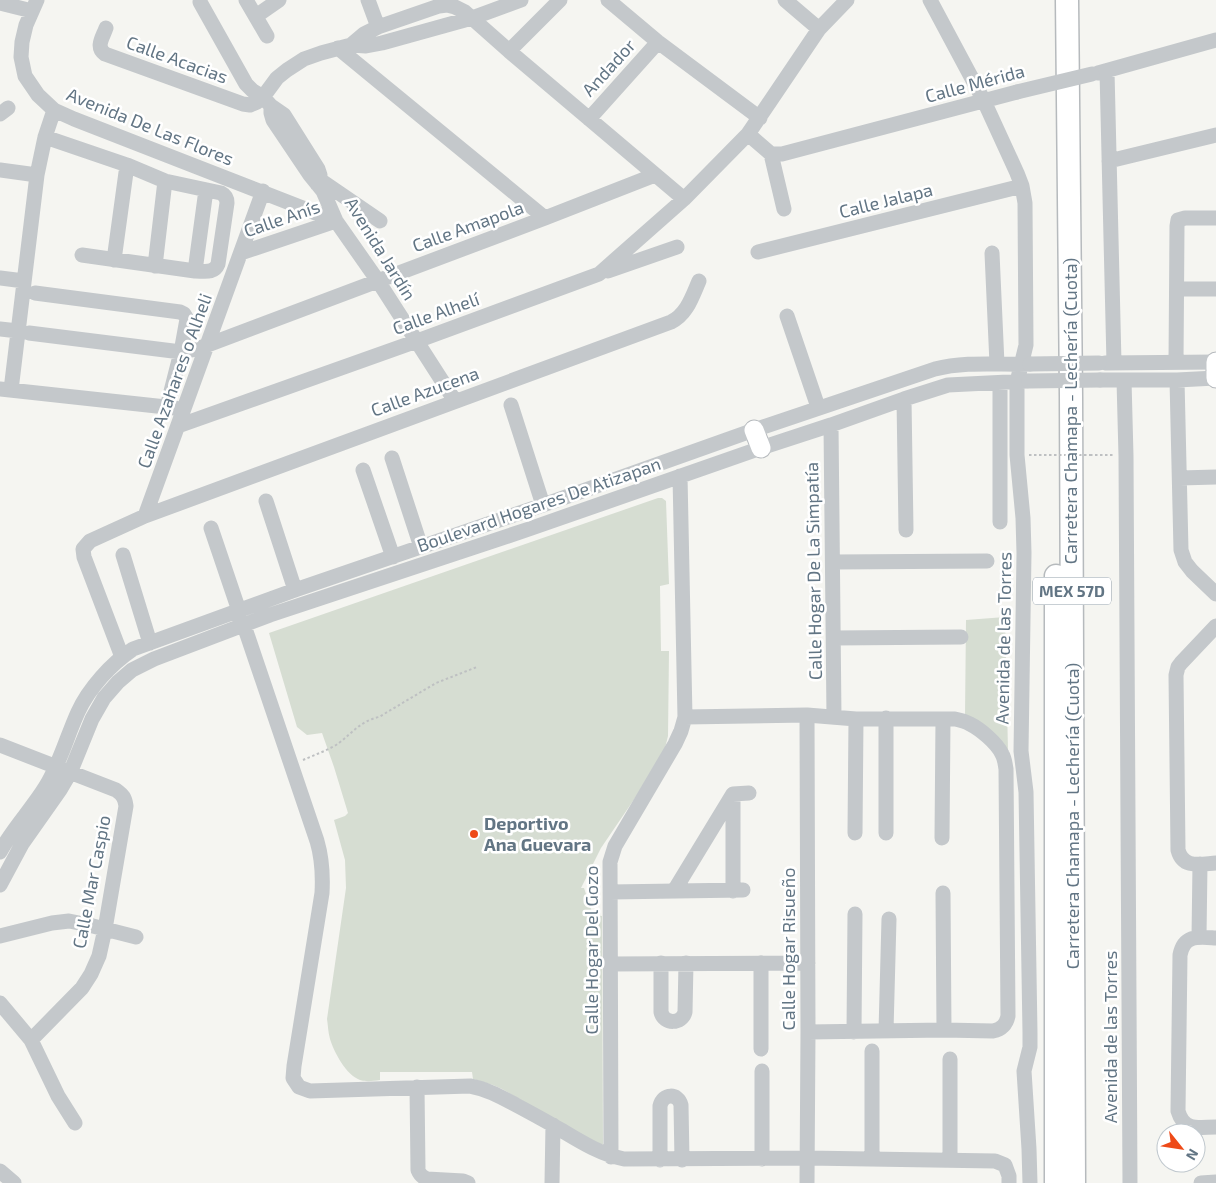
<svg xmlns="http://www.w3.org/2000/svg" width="1216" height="1183" font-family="'Exo 2',sans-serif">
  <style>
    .green { fill: #d6ddd2 }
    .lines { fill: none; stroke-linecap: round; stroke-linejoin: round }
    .major-casing { stroke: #b5b9bd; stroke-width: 21 }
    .highway-casing { stroke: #b6babd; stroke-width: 25 }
    .path { stroke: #bec0c2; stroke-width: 2; stroke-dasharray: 2.5 2.5; stroke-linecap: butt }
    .minor { stroke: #c4c8cb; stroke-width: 15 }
    .major { stroke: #fff; stroke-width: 19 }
    .highway { stroke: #fff; stroke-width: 22 }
    .path-bridge { stroke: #bec0c2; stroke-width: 2; stroke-dasharray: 2.5 2.5; stroke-linecap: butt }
    .minor-bridge { stroke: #c4c8cb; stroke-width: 15 }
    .poi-dot { fill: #ee4a18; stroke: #fff; stroke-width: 2 }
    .labels { text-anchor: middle; stroke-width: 5; stroke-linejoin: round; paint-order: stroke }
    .shield { fill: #fff; stroke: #919ea9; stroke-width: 1 }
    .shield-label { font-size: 16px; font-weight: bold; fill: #627584 }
    .street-label { font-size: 18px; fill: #627584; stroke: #fff }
    .poi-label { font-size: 18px; font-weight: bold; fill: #627584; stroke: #fff; text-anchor: start }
  </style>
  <rect width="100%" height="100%" fill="#f5f5f1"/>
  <!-- green -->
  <path class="green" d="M658 498H662L666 501 669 584 660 586 661 651H669L668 736 665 748 637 795 601 848 581 888H584L593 915 602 916 603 1144 599 1145 502 1089 493 1085 473 1079 472 1072H380V1080C373 1081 366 1082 360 1080 346 1075 334 1052 330 1039 328 1032 328 1025 327 1019L346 888 345 860 334 820 345 816 348 813 334 767 322 733 307 735 297 727 269 633Z
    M1005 617 1008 751 965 715 966 620Z"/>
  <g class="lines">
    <defs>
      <path id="major" d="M1216 378V362
        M754 430 761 448"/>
      <path id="highway" d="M1067 0 1071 396 1074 1183
        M1056 576V1183"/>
    </defs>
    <!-- major casing -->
    <use href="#major" class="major-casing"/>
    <!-- highway casing -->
    <use href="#highway" class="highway-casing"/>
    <!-- path -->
    <path class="path" d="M1090 455H1113
      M303 760C314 755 329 750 339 743 353 732 361 721 379 717L436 683 477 667"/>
    <!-- minor -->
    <path class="minor" d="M37 0 26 25 22 42 21 57 25 76 38 95 54 110 74 119 336 221
      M246 0 267 36
      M368 0 378 27
      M608 0 658 42 760 118
      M785 0 819 29
      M930 0 984 101 1017 173 1022 186 1025 203 1026 345 1017 382V455L1023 518 1024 553 1021 751 1026 792 1030 1033V1047L1024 1071 1029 1149 1030 1183
      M200 2 246 84 253 91 263 97 271 106 284 115 318 169 320 175
      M0 3 32 11
      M256 16 279 0
      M106 28C103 37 95 47 105 54L243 104 250 105 257 102 263 97 277 78 287 70 304 59 321 53 351 45 366 46 382 43 472 18 521 0
      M351 45 364 34 378 27 439 6 447 5 455 7 465 12 509 51 684 199
      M338 48 545 218
      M509 51 560 0
      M1107 71 1114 363
      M1098 73 1216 40
      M271 106V113L273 120 310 175 323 191 336 221 378 281 455 401
      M0 114 8 108
      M589 119 658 42
      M748 134 771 154H782L1017 92
      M45 137 127 165 165 181 221 193C225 195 227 198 227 203L218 264C214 274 204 271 195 271L82 255
      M771 154 784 209
      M1109 161 1216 135
      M0 170 37 175
      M317 184 323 182 380 221
      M758 252 1022 186
      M241 253 336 221
      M992 253 997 364
      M114 260 127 165
      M155 266 165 181
      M195 271 206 190
      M608 271 677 247
      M0 278 24 281
      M1177 289H1216
      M35 293 180 312 184 314 187 319 181 352 167 407
      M787 316 818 407
      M0 329 18 331
      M29 333 181 352 197 349 545 218 655 175
      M1176 362 1177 226 1178 220 1185 218H1216
      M1105 363 1216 362
      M1100 380H1177L1216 378
      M1124 380 1126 456 1130 1183
      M1177 380 1181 550 1185 562 1192 571 1216 594
      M0 389 175 408
      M11 390 37 175 45 137 54 110
      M904 399 906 530
      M511 405 543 505
      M831 425 834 717
      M178 426 417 341 599 274 684 199 748 134 819 29 847 0
      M392 458 421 547
      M363 470 393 557
      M1180 478 1216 477
      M266 501 295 590
      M145 516 671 322C687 314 692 297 699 281
      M1000 522V383
      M211 528 317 841C322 858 323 875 322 893L294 1066 293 1078 299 1087 310 1091 470 1086C487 1089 501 1097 516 1105 531 1113 546 1121 561 1130 581 1142 600 1154 624 1159L807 1158 995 1161 1005 1165 1009 1176V1183
      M123 555 150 643
      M833 562 987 561
      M1216 626 1181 663 1178 667 1176 675 1178 850C1183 869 1200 864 1216 863
      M834 638 961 637
      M122 657 84 557 83 549 90 541 145 516 263 191
      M807 715 808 1032 807 1183
      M685 717 807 715 856 719H955C960 720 965 721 970 724 980 729 997 743 1002 754 1005 759 1005 764 1006 769L1008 1016C1006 1025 1002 1029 993 1031L944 1030 808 1032
      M886 718V833
      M0 745 116 790C123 795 125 798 126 806L105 929 99 956 91 974 82 988 31 1040
      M733 794 749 793
      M733 795V891
      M855 833 856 719
      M942 838 943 719
      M0 852C13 828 32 809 46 786 60 763 67 736 78 712 89 688 111 664 133 649L295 590 543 505 754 430 935 369C966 361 998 365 1030 364
      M0 885 22 844 60 790 70 773 92 719 104 698 118 682 132 670 154 659 270 615 529 529 761 448 831 425 904 399 948 385 1027 381
      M674 891 733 794
      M610 892 743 890
      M943 893 944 1030
      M0 936 52 923 69 921 89 925 136 937
      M1199 937 1200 864
      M1216 938C1199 937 1184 934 1180 955L1178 1111C1184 1132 1199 1127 1216 1127
      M661 963V1012C664 1025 682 1024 685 1012L686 963
      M761 963V1049
      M610 964 808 963
      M0 1003 31 1040 58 1096 75 1123
      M886 1031 889 919
      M854 1032 855 914
      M762 1071V1159
      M417 1087 418 1170C420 1175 422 1177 427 1179L463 1181 468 1183
      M611 1157 610 862 615 846 675 744 681 731 685 717 680 476
      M872 1158V1051
      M950 1159V1059
      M660 1160V1106C663 1093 678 1093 681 1105L682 1160
      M0 1171 14 1183
      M552 1183 553 1125
      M1201 1183 1216 1182"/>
    <!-- major -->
    <use href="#major" class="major"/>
    <!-- highway -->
    <use href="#highway" class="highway"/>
    <!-- path-bridge -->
    <path class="path-bridge" d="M1029 455H1090"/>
    <!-- minor-bridge -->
    <path class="minor-bridge" d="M1017 92 1092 74
      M1030 364 1099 363
      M1029 381 1100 380"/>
  </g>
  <!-- markers -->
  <circle class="poi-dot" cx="474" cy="834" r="5"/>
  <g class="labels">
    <!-- shield labels -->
    <rect class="shield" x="1033" y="577.5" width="78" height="27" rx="4"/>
    <g class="shield-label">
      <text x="1072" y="597">MEX 57D</text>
    </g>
    <!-- street labels -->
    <g class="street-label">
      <text transform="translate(177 60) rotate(20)" y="6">Calle Acacias</text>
      <text transform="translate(609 68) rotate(-48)" y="6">Andador</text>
      <text transform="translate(975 84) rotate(-15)" y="6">Calle Mérida</text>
      <text transform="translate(150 127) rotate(22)" y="6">Avenida De Las Flores</text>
      <text transform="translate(886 201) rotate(-14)" y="6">Calle Jalapa</text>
      <text transform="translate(282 219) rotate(-19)" y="6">Calle Anís</text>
      <text transform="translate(468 227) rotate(-20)" y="6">Calle Amapola</text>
      <text transform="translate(380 249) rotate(58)" y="6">Avenida Jardín</text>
      <text transform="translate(436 314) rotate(-20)" y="6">Calle Alhelí</text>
      <text transform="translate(175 381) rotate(-70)" y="6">Calle Azahares o Alheli</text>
      <text transform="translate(425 392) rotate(-20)" y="6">Calle Azucena</text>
      <text transform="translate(1071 411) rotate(-90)" y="6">Carretera Chamapa - Lechería (Cuota)</text>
      <text transform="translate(539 505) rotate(-19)" y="6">Boulevard Hogares De Atizapan</text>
      <text transform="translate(814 571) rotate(-91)" y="6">Calle Hogar De La Simpatía</text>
      <text transform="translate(1004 638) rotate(-89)" y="6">Avenida de las Torres</text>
      <text transform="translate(1073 816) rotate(-90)" y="6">Carretera Chamapa - Lechería (Cuota)</text>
      <text transform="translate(92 882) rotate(-79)" y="6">Calle Mar Caspio</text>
      <text transform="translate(789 949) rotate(-90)" y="6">Calle Hogar Risueño</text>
      <text transform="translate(592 950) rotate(-90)" y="6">Calle Hogar Del Gozo</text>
      <text transform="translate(1111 1037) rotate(-90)" y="6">Avenida de las Torres</text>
    </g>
    <!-- poi labels -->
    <g class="poi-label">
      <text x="484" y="830">Deportivo<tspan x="484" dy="21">Ana Guevara</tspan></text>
    </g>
  </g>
  <!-- north arrow -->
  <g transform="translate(1181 1148) rotate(120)"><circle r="24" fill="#ffffff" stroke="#c0c8ce"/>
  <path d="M0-4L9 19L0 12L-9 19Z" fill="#ee4a18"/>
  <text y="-8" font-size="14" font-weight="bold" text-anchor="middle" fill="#627584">N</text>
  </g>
</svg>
